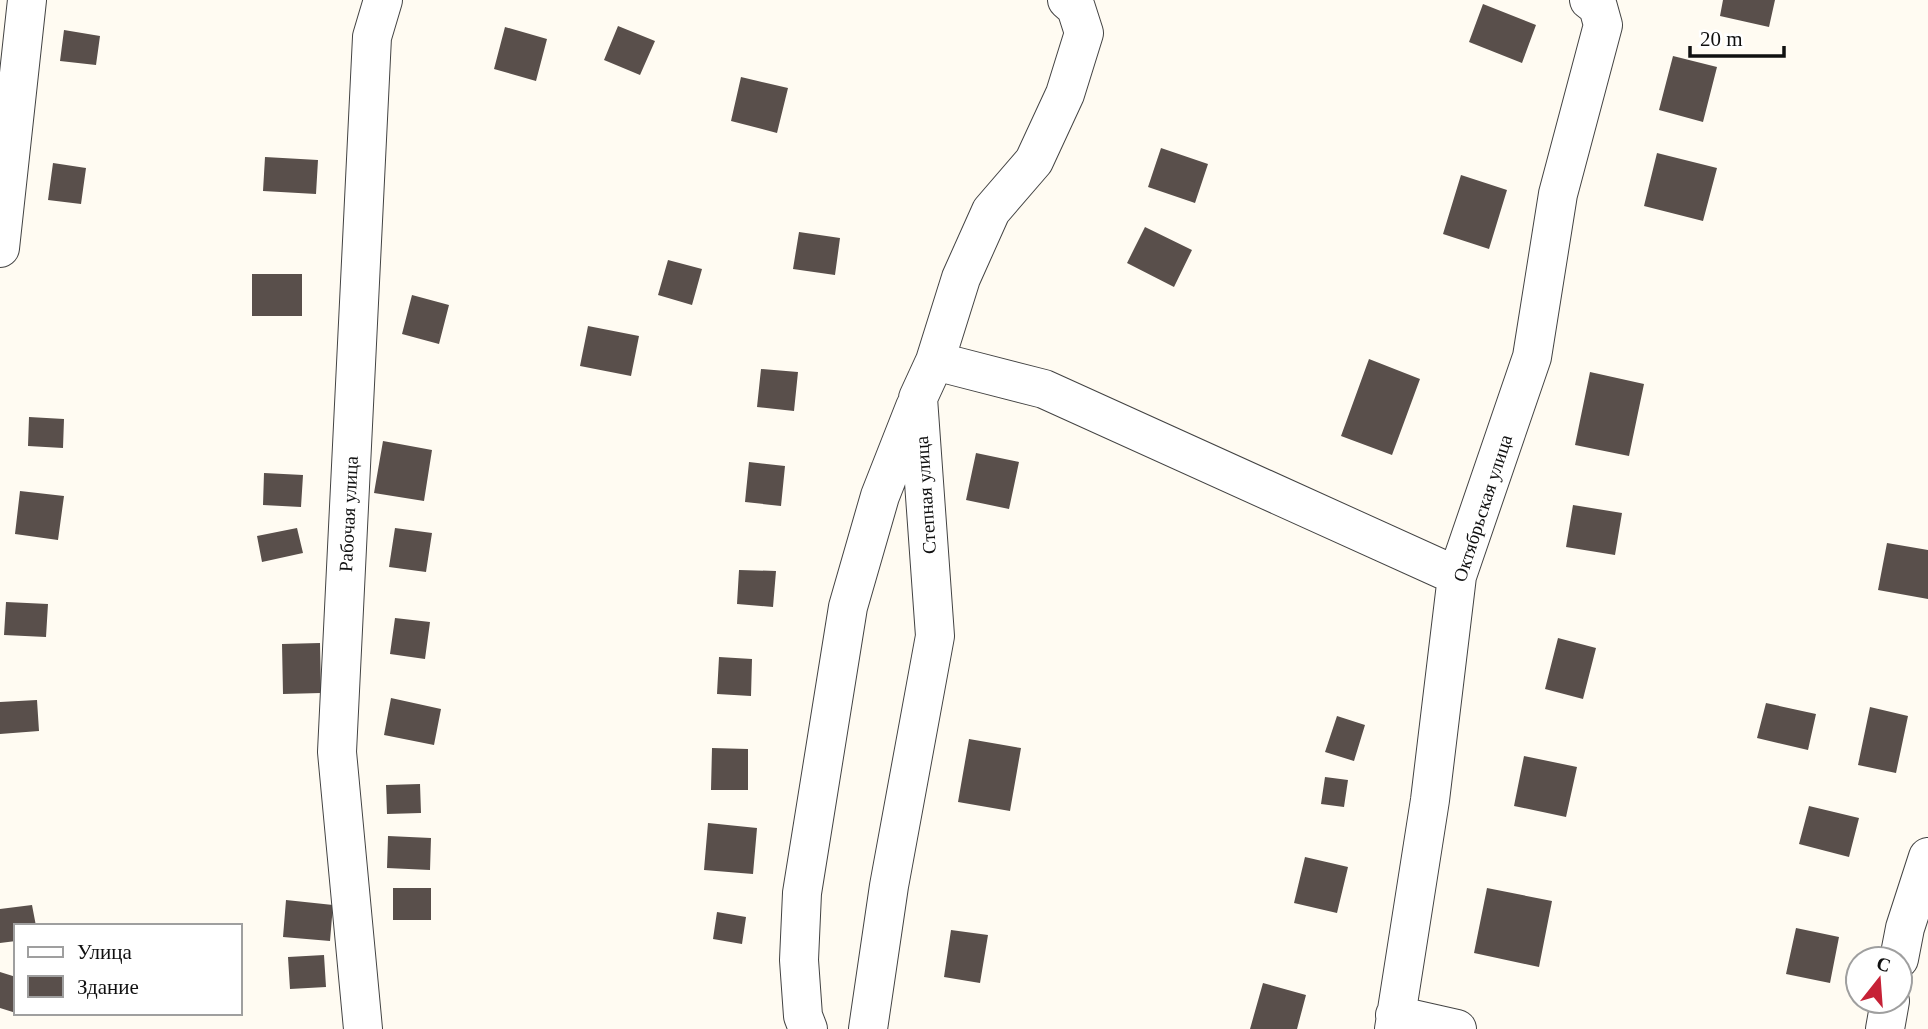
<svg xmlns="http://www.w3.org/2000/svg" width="1928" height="1029" font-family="'Times New Roman',serif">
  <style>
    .building { fill: #594f4b }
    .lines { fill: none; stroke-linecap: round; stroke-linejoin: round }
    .minor-casing { stroke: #434343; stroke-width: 40 }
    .minor { stroke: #fff; stroke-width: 38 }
    .labels { text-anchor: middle; stroke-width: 7; stroke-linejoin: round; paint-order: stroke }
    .street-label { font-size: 19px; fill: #101010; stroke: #fff }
  </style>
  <rect width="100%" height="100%" fill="#fffbf2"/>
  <!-- building -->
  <path class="building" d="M1723 0H1775L1769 27 1720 16Z
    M1483 4 1536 25 1522 63 1469 42Z
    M618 26 655 41 640 75 604 60Z
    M505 27 547 39 536 81 494 69Z
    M64 30 100 36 96 65 60 61Z
    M1673 56 1717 67 1703 122 1659 110Z
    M741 77 788 88 777 133 731 121Z
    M1161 148 1208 164 1195 203 1148 187Z
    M1657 153 1717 168 1703 221 1644 206Z
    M265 157 318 160 316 194 263 191Z
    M53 163 86 168 81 204 48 200Z
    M1461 175 1507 190 1489 249 1443 234Z
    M1145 227 1192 250 1174 287 1127 263Z
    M799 232 840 238 835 275 793 269Z
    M668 260 702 269 692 305 658 295Z
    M252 274H302V316H252Z
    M412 295 449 305 439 344 402 334Z
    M588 326 639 336 631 376 580 366Z
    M1369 359 1420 379 1392 455 1341 436Z
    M761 369 798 372 794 411 757 407Z
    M1590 372 1644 384 1629 456 1575 445Z
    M29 417 64 419 63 448 28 446Z
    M383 441 432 450 424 501 374 493Z
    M976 453 1019 462 1009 509 966 500Z
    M749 462 785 466 781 506 745 502Z
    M264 473 303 475 301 507 263 505Z
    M20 491 64 496 58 540 15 534Z
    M1573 505 1622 513 1615 555 1566 547Z
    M297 528 303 553 262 562 257 536Z
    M395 528 432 533 426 572 389 567Z
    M1887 543 1928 550V599L1878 590Z
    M739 570 776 571 773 607 737 604Z
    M6 602 48 604 46 637 4 635Z
    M395 618 430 622 425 659 390 654Z
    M1558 638 1596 648 1583 699 1545 689Z
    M320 643 321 693 283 694 282 644Z
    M719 657 752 659 751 696 717 694Z
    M391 698 441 709 434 745 384 735Z
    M37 700 39 731 0 734V702Z
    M1766 703 1816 714 1808 750 1757 738Z
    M1870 707 1908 716 1896 773 1858 765Z
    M1337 716 1365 725 1354 761 1325 752Z
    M969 739 1021 748 1010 811 958 802Z
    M712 748 748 749V790H711Z
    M1524 756 1577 767 1566 817 1514 806Z
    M1325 777 1348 780 1344 807 1321 804Z
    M420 784 421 813 387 814 386 785Z
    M1809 806 1859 818 1849 857 1799 844Z
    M708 823 757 828 753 874 704 870Z
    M388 836 431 838 430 870 387 868Z
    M1305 857 1348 867 1337 913 1294 903Z
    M393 888H431V920H393Z
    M1487 888 1552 901 1539 967 1474 953Z
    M286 900 333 905 330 941 283 937Z
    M32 905 36 926H16V941L0 943V909Z
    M717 912 746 917 742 944 713 939Z
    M1796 928 1839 937 1830 983 1786 974Z
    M951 930 988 935 980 983 944 977Z
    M324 955 326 987 290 989 288 957Z
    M0 972 16 977V1013L0 1008Z
    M1263 983 1306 995 1297 1029H1250Z"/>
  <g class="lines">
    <defs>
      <path id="minor" d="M0 248 27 0
        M935 361 1044 389 1457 576
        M1899 959 1905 928 1928 857
        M1395 1015 1457 1029
        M363 1029 337 752 372 37 383 0
        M808 1029 803 1016 799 960 802 893 848 607 880 496 915 407
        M868 1029 889 886 935 636 918 398 935 361 961 278 991 211 1034 161 1065 94 1084 33 1076 8 1067 0
        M1394 1029 1430 800 1457 576 1532 357 1558 194 1603 25 1598 7 1589 0
        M1885 1029 1890 1001"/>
    </defs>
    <!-- minor casing -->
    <use href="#minor" class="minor-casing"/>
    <!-- minor -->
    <use href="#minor" class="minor"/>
  </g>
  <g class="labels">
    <!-- street labels -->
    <g class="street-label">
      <text transform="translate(925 495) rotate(-94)" y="7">Степная улица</text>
      <text transform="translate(1482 508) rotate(-72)" y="7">Октябрьская улица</text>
      <text transform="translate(348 514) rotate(-87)" y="7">Рабочая улица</text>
    </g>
  </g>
  <!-- legend -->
  <rect x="14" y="924" width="228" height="91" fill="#ffffff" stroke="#9f9f9f" stroke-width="2"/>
  <rect x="28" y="947" width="35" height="10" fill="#ffffff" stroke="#9f9f9f" stroke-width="2"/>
  <text x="77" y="959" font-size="21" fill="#101010">Улица</text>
  <rect x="28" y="976" width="35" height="21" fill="#594f4b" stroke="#9f9f9f" stroke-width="2"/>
  <text x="77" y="994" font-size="21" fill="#101010">Здание</text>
  <!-- north arrow -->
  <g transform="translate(1879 980) rotate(17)"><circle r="33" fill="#ffffff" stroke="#9f9f9f" stroke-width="2"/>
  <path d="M0-5L12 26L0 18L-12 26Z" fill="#c62136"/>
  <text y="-10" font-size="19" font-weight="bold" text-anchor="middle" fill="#101010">С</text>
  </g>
  <!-- scale -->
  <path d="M1690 46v10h94v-10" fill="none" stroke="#101010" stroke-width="3.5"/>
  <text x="1700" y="46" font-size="21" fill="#101010" stroke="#ffffff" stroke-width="5" paint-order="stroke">20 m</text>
</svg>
